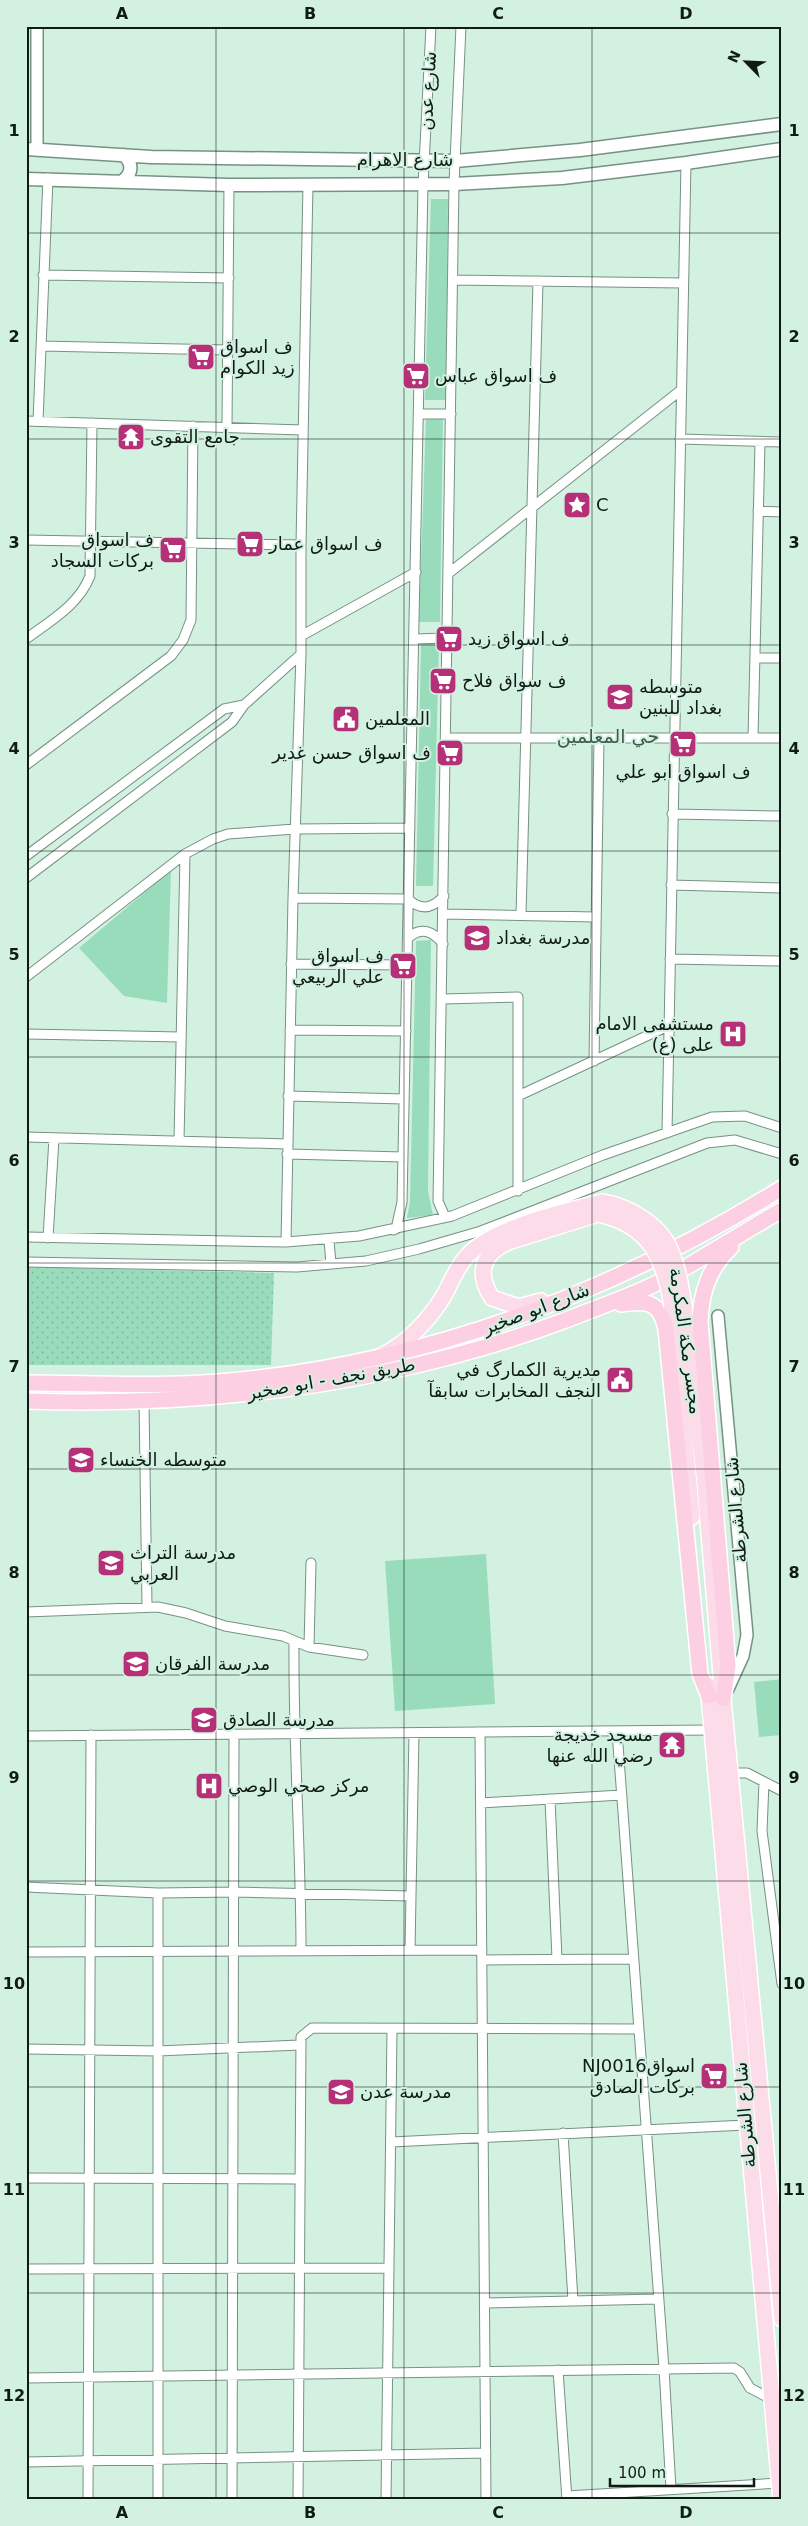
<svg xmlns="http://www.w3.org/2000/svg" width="808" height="2526" font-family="'DejaVu Sans',Cairo,sans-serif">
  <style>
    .grass { fill: #99dcbb }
    .park { fill: url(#park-dots) }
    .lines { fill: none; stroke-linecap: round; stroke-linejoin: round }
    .minor-casing { stroke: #769283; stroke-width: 11 }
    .tertiary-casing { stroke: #769283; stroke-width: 14 }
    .secondary-casing { stroke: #769283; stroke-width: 15 }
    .primary-casing { stroke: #fff; stroke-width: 18 }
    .trunk-casing { stroke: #fff; stroke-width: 18 }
    .minor { stroke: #fff; stroke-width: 9 }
    .tertiary { stroke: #fff; stroke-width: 11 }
    .secondary { stroke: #fff; stroke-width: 12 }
    .primary { stroke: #fddce9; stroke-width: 15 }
    .trunk { stroke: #fcd0e2; stroke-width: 15 }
    .primary-bridge-casing { stroke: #fff; stroke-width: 18; stroke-linecap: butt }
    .primary-bridge { stroke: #fddce9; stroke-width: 15 }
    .grid { fill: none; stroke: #101b15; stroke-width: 1; stroke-opacity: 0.55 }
    .labels { text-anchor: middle; stroke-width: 4; stroke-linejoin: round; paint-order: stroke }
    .street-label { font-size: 18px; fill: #101b15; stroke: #d2f1e1 }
    .poi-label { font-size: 18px; fill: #101b15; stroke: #d2f1e1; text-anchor: start }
    .neighbourhood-label { font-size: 19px; fill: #415c4e; stroke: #d2f1e1 }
    .neatline { fill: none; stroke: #101b15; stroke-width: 2 }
    .grid-label { font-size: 16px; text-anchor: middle; font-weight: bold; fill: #101b15 }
  </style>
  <defs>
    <pattern id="park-dots" width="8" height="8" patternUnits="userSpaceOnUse" patternTransform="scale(1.25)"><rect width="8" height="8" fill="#99dcbb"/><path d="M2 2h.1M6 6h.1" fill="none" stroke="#83bca0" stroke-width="1.8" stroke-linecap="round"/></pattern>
  </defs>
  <rect width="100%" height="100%" fill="#d2f1e1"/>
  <!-- grass -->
  <path class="grass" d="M431 199H448L446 400H425Z
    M426 418H443L440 622H419Z
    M439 642 433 886H416L421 644Z
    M171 870 167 1003 124 996 79 948Z
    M431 940 428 1191 433 1215 407 1218 410 1202 416 941Z
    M486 1554 495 1704 395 1711 385 1561Z
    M782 1679V1735L759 1737 754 1682Z"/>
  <!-- park -->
  <path class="park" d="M26 1267 274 1273 271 1365H26Z"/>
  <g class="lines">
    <defs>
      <path id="minor" d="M43 275 229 278
        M453 280 683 283
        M41 346 227 350
        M419 414H451
        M26 421 303 430
        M38 421 48 178
        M227 427 229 185
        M680 439 782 442
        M758 511 782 512
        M26 540 301 545
        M449 573 681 390
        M301 636 416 572
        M26 639C50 621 79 605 90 576L92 423
        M414 639 448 638
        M755 658H782
        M447 738H782
        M753 738 760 442
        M26 765 171 656 183 640 191 620 193 426
        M672 814 782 816
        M26 856 224 709 244 705
        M26 878 232 722 244 705 301 654
        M671 885 782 888
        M293 898 408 899C421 911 432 909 444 896
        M444 914 596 917
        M521 915 538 281
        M408 938C421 926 433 931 443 944
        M670 959 782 961
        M291 964 407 965
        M26 977 185 854 213 839 228 834 295 829 410 828
        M443 999 518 997V1191
        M290 1030 406 1031
        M26 1034 181 1037
        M594 1061 599 738
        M288 1096 404 1099
        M518 1096 668 1026
        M667 1133 686 163
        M26 1137 287 1144
        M179 1141 185 854
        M287 1154 403 1157
        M452 1216 445 1217 438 1201 454 184 461 26
        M393 1230 396 1229 402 1202 423 185 431 26
        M26 1237 286 1242 359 1236 452 1216 603 1155 712 1117 745 1116 782 1128
        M48 1238 54 1138
        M329 1240 331 1264
        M286 1242 293 898 301 654V545L308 184
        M26 1262 297 1267 366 1261 419 1249 481 1231 707 1143 735 1140 782 1154
        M144 1401 147 1606
        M26 1612 158 1607 186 1613 225 1626 283 1636 309 1647 363 1655
        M294 1641C293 1744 301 1847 301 1951
        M309 1647 311 1563
        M617 1731 664 2369 671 2489
        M480 1732 486 2500
        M26 1736 711 1730
        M730 1773H747L782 1791
        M764 1782 762 1831 782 1984
        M550 1799 557 1959
        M481 1803 622 1795
        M26 1887 158 1893 234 1892 411 1896
        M410 1950 414 1733
        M26 1952 482 1950
        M482 1960 633 1959
        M26 2049 158 2051 299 2045
        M563 2133 573 2301
        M391 2142 746 2125
        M26 2178 299 2179
        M26 2269 389 2268
        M485 2303 657 2299
        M558 2370 567 2500
        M26 2378 734 2368 740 2372 750 2388 771 2399
        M26 2462 486 2453
        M567 2496 779 2483
        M88 2500 91 1735
        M158 2500V1893
        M232 2500 234 1734
        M298 2500 301 2037 312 2028 638 2029
        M386 2500 392 2030"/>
      <path id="tertiary" d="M37 26V149
        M718 1316 747 1635 743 1656 728 1689"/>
      <path id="secondary" d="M26 149 151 157 455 161 580 150 782 124
        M124 155C132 163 133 172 124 180
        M26 179 229 185 454 184 562 178 686 163 782 149"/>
      <path id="primary" d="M541 1301 519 1307 492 1298C476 1273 482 1254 508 1242L598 1214
        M672 1306 692 1517
        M684 1306 704 1474 723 1699 782 2319
        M383 1355C407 1343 429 1320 443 1297 451 1283 457 1266 468 1255 495 1227 565 1211 602 1202
        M708 1685 781 2500"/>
      <path id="trunk" d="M621 1304C646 1300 660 1301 666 1329L700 1674 709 1696
        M26 1383C90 1383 154 1387 218 1382 419 1366 611 1294 782 1188
        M26 1401C209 1407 394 1384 566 1320 596 1308 626 1298 655 1284 699 1262 739 1234 782 1210
        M723 1699 728 1666 700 1322C701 1292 709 1268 731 1247"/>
    </defs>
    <!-- minor casing -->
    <use href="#minor" class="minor-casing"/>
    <!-- tertiary casing -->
    <use href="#tertiary" class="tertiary-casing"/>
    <!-- secondary casing -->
    <use href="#secondary" class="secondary-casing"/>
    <!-- primary casing -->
    <use href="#primary" class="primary-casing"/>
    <!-- trunk casing -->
    <use href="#trunk" class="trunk-casing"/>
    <!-- minor -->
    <use href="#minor" class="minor"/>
    <!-- tertiary -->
    <use href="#tertiary" class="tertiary"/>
    <!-- secondary -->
    <use href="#secondary" class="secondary"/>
    <!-- primary -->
    <use href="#primary" class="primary"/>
    <!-- trunk -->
    <use href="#trunk" class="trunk"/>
    <defs>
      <path id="primary-bridge" d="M602 1202C628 1206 659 1224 670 1249 678 1267 681 1287 684 1306
        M598 1214C650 1225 664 1258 672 1306"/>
    </defs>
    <!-- primary-bridge casing -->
    <use href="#primary-bridge" class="primary-bridge-casing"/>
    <!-- primary-bridge -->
    <use href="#primary-bridge" class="primary-bridge"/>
  </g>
  <!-- grid -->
  <path class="grid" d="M216 26V2500M404 26V2500M592 26V2500M26 233H782M26 439H782M26 645H782M26 851H782M26 1057H782M26 1263H782M26 1469H782M26 1675H782M26 1881H782M26 2087H782M26 2293H782"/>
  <!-- icons -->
  <defs>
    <symbol id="supermarket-square" viewBox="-11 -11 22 22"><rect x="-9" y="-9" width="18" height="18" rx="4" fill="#b53077" stroke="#d2f1e1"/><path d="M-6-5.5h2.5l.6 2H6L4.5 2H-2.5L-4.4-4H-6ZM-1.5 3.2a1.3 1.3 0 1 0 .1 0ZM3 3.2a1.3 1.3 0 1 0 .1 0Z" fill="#fff"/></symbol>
    <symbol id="temple-square" viewBox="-11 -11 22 22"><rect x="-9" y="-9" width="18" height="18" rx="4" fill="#b53077" stroke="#d2f1e1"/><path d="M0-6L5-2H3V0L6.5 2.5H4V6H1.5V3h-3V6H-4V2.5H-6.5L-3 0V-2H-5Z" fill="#fff"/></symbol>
    <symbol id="sight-square" viewBox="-11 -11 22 22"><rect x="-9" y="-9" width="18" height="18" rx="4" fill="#b53077" stroke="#d2f1e1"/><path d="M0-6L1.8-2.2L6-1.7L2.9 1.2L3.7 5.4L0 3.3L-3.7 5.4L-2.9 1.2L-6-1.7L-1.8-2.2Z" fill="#fff"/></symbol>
    <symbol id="school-square" viewBox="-11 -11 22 22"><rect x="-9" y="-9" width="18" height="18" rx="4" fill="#b53077" stroke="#d2f1e1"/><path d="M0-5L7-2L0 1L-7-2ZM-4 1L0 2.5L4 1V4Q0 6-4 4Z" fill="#fff"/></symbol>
    <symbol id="civic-square" viewBox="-11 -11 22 22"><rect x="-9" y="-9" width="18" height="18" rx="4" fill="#b53077" stroke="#d2f1e1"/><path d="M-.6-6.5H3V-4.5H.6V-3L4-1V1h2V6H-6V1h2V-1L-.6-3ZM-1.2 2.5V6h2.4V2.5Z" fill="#fff"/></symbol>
    <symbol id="hospital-square" viewBox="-11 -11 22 22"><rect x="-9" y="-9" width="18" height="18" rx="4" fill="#b53077" stroke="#d2f1e1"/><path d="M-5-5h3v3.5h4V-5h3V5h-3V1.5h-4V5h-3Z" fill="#fff"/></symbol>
  </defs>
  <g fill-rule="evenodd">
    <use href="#supermarket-square" x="185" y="341" width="32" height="32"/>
    <use href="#supermarket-square" x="400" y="360" width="32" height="32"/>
    <use href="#temple-square" x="115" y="421" width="32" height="32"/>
    <use href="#sight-square" x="561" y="489" width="32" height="32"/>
    <use href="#supermarket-square" x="234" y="528" width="32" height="32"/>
    <use href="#supermarket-square" x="157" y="534" width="32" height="32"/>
    <use href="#supermarket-square" x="433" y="623" width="32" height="32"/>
    <use href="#supermarket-square" x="427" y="665" width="32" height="32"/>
    <use href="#school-square" x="604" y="681" width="32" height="32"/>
    <use href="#civic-square" x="330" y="703" width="32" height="32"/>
    <use href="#supermarket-square" x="667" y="728" width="32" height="32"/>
    <use href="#supermarket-square" x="434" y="737" width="32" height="32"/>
    <use href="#school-square" x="461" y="922" width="32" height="32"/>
    <use href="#supermarket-square" x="387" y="950" width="32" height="32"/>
    <use href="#hospital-square" x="717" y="1018" width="32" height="32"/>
    <use href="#civic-square" x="604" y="1364" width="32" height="32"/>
    <use href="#school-square" x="65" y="1444" width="32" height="32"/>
    <use href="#school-square" x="95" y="1547" width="32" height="32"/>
    <use href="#school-square" x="120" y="1648" width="32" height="32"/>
    <use href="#school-square" x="188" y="1704" width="32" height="32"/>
    <use href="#temple-square" x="656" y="1729" width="32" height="32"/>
    <use href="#hospital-square" x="193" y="1770" width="32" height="32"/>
    <use href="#supermarket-square" x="698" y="2060" width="32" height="32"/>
    <use href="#school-square" x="325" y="2076" width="32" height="32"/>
  </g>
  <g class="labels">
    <!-- street labels -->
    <g class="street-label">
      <text transform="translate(428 91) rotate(-87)" y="6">شارع عدن</text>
      <text x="405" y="166">شارع الاهرام</text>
      <text transform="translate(536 1309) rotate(-21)" y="6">شارع ابو صخير</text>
      <text transform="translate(686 1341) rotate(82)" y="6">مجسر مكة المكرمة</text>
      <text transform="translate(331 1379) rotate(-10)" y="6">طريق نجف - ابو صخير</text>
      <text transform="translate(736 1510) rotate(-95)" y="6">شارع الشرطة</text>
      <text transform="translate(745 2115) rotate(-95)" y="6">شارع الشرطة</text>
    </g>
    <!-- poi labels -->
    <g class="poi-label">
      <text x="220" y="353">ف اسواق<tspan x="220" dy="21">زيد الكوام</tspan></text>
      <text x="435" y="382">ف اسواق عباس</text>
      <text x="150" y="443">جامع التقوى</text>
      <text x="596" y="511">C</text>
      <text x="154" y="546" text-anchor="end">ف اسواق<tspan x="154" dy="21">بركات السجاد</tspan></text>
      <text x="269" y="550">ف اسواق عمار</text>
      <text x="468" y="645">ف اسواق زيد</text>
      <text x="462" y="687">ف سواق فلاح</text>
      <text x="639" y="693">متوسطه<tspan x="639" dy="21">بغداد للبنين</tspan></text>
      <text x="365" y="725">المعلمين</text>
      <text x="431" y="759" text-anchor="end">ف اسواق حسن غدير</text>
      <text x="683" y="778" text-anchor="middle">ف اسواق ابو علي</text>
      <text x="496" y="944">مدرسة بغداد</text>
      <text x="384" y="962" text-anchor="end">ف اسواق<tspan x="384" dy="21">علي الربيعي</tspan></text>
      <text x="714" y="1030" text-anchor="end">مستشفی الامام<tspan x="714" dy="21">علی (ع)</tspan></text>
      <text x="601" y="1376" text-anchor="end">مديرية الكمارگ في<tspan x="601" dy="21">النجف المخابرات سابقآ</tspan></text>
      <text x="100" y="1466">متوسطه الخنساء</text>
      <text x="130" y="1559">مدرسة التراث<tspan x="130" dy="21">العربي</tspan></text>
      <text x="155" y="1670">مدرسة الفرقان</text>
      <text x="223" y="1726">مدرسة الصادق</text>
      <text x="653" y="1741" text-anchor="end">مسجد خديجة<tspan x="653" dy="21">رضي الله عنها</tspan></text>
      <text x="228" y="1792">مركز صحي الوصي</text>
      <text x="695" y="2072" text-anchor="end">NJ0016اسواق<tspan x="695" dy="21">برکات الصادق</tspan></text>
      <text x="360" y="2098">مدرسة عدن</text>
    </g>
    <!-- neighbourhood labels -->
    <g class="neighbourhood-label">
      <text x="608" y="743">حي المعلمين</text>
    </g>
  </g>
  <!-- border -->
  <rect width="808" height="2526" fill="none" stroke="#d2f1e1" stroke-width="55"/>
  <!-- north arrow -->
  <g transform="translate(746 62) rotate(294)" stroke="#d2f1e1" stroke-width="4" paint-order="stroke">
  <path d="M0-4L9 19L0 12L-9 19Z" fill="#101b15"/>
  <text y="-8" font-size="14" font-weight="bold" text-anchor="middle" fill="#101b15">N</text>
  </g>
  <!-- scale -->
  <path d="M610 2478v8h144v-8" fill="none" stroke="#101b15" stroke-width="2.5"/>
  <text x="618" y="2478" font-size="15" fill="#101b15" stroke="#d2f1e1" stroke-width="4" paint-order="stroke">100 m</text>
  <rect x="28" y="28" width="752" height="2470" class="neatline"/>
  <g class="grid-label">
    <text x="122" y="19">A</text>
    <text x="310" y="19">B</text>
    <text x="498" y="19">C</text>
    <text x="686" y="19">D</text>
    <text x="14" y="136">1</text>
    <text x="794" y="136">1</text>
    <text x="14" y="342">2</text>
    <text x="794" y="342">2</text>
    <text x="14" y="548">3</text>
    <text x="794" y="548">3</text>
    <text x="14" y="754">4</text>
    <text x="794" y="754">4</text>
    <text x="14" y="960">5</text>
    <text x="794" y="960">5</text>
    <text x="14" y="1166">6</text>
    <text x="794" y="1166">6</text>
    <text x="14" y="1372">7</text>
    <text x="794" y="1372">7</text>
    <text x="14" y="1578">8</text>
    <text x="794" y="1578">8</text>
    <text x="14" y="1783">9</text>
    <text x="794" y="1783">9</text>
    <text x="14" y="1989">10</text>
    <text x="794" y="1989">10</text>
    <text x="14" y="2195">11</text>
    <text x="794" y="2195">11</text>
    <text x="14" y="2401">12</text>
    <text x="794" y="2401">12</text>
    <text x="122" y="2518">A</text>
    <text x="310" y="2518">B</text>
    <text x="498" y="2518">C</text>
    <text x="686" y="2518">D</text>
  </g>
</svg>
